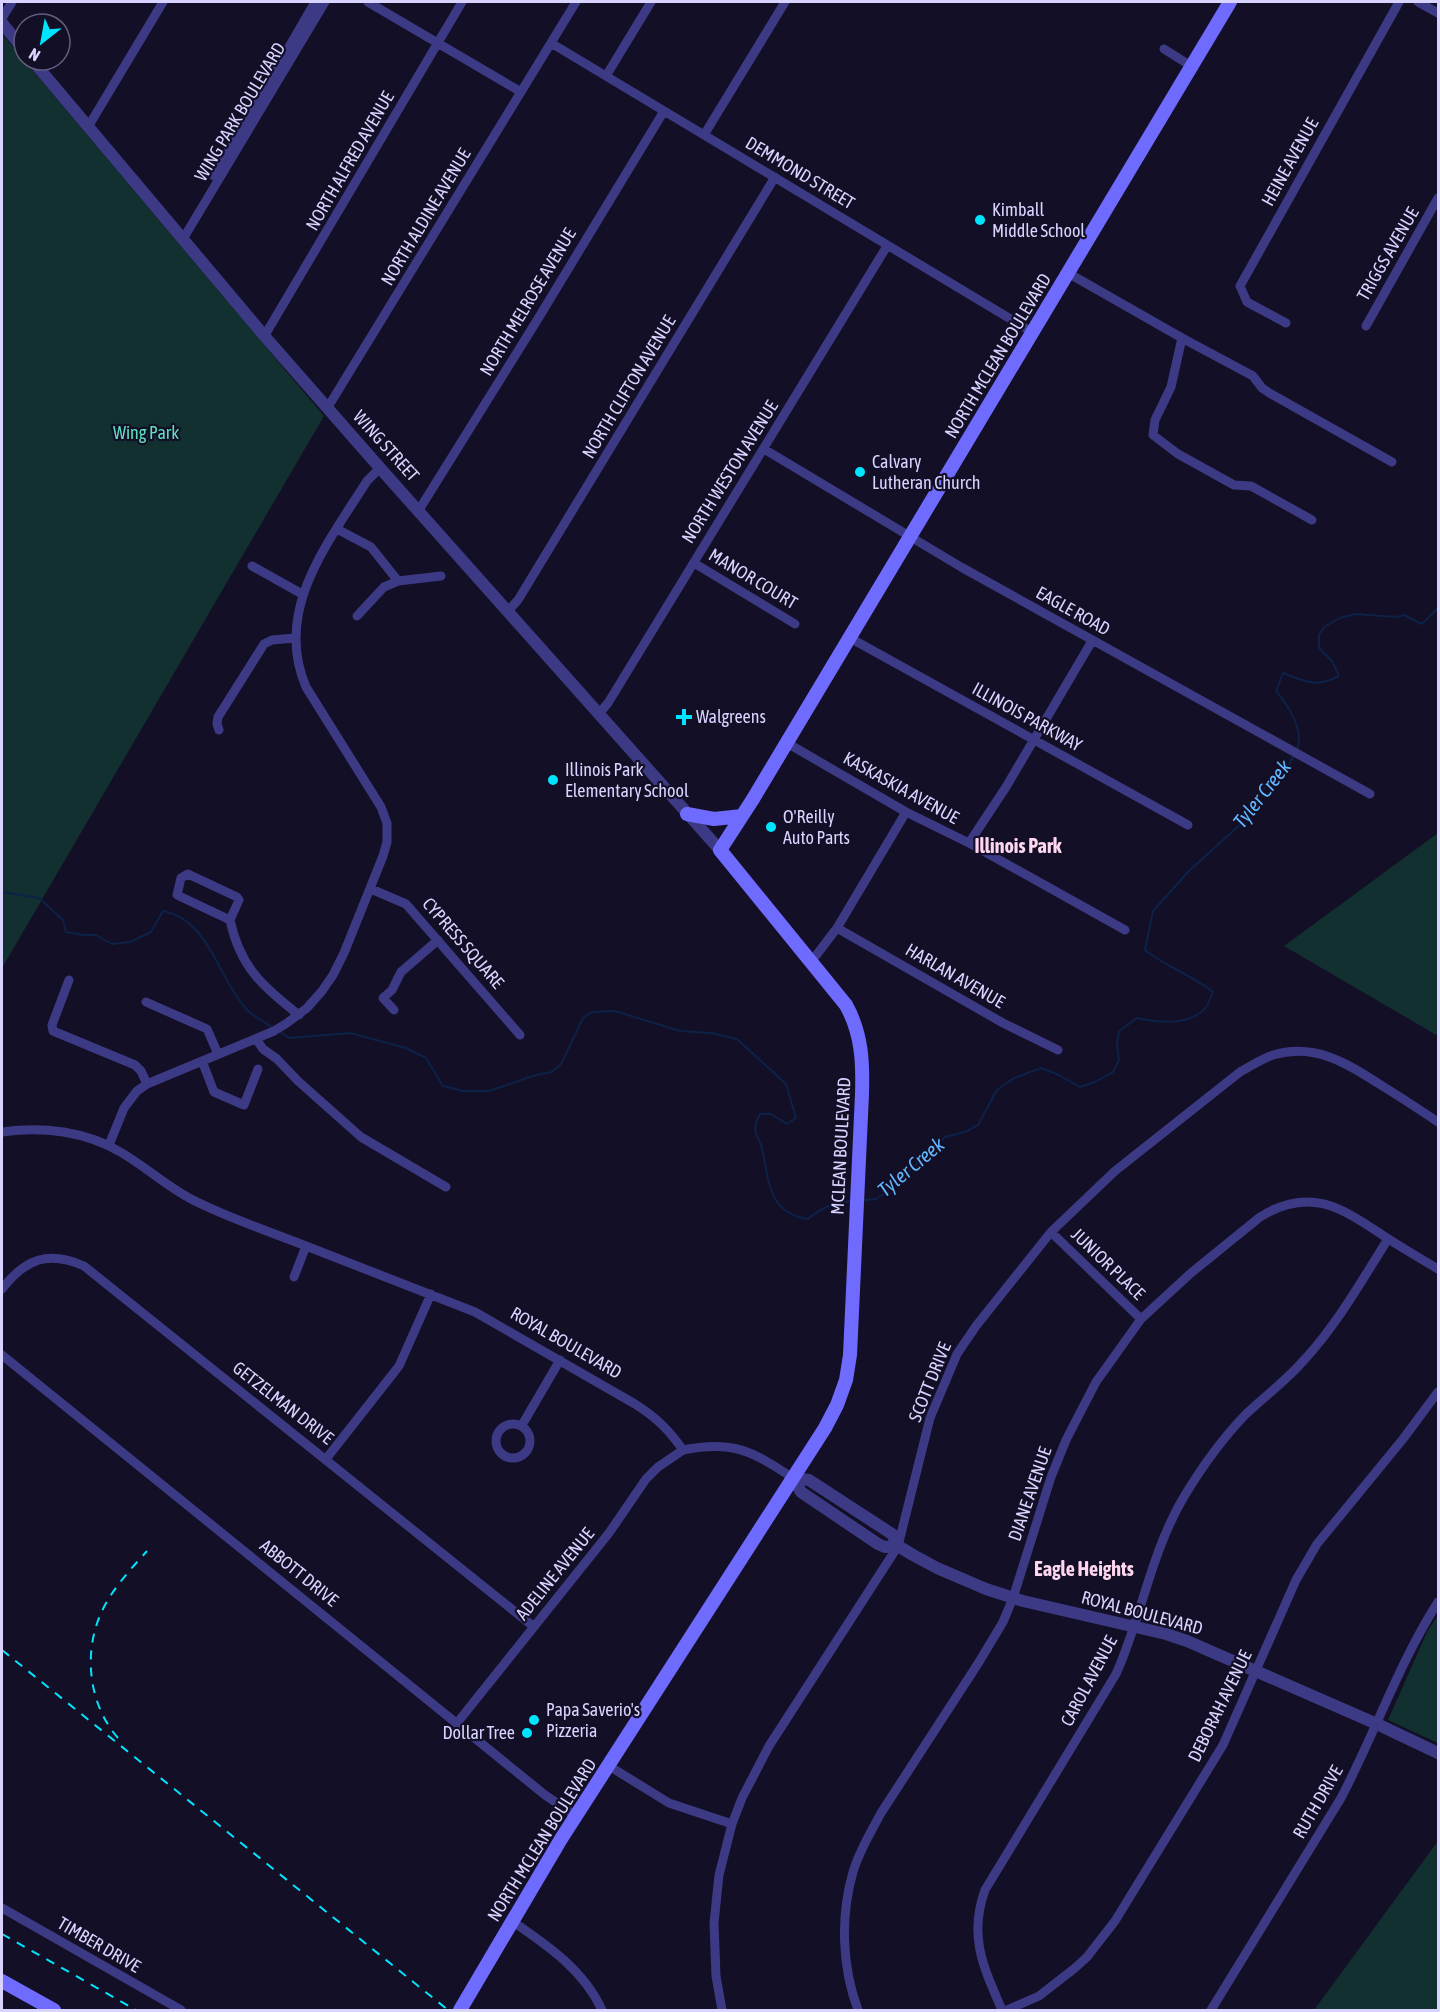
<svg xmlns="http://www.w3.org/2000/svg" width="1440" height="2012" font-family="'Asap Condensed',sans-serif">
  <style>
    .green { fill: #12302f }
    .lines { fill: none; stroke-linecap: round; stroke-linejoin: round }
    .stream { stroke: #0c2248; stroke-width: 2 }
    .minor { stroke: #3d3a85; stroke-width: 9 }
    .tertiary { stroke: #3d3a85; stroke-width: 12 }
    .secondary { stroke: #6f6bff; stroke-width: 14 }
    .rail { stroke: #00e5ff; stroke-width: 2; stroke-dasharray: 9 8; stroke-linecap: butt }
    .poi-dot { fill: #00e5ff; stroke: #130f26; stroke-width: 2 }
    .labels { text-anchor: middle; stroke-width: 4.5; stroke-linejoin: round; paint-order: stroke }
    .street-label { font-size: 18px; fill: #d9d4ff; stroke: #130f26 }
    .poi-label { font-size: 18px; fill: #d9d4ff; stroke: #130f26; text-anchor: start }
    .park-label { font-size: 18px; fill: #5fe0c0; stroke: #130f26 }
    .water-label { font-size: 20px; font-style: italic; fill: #62b6ff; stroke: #130f26 }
    .neighbourhood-label { font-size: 20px; font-weight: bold; fill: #ffd6f0; stroke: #130f26 }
  </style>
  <rect width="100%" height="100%" fill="#130f26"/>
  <!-- green -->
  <path class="green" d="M2 34 324 416 2 968Z
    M1438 833V1036L1284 946Z
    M1438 1615V1743L1388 1720 1427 1632Z
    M1438 1841V2010H1314Z"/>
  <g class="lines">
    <!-- stream -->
    <path class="stream" d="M1297 749C1305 731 1287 704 1276 691L1283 673C1306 682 1316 688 1339 676L1332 661 1319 648V635L1324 627 1340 618 1355 614 1396 617 1404 615 1422 624 1438 608
      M2 892 39 898 63 920 66 932 83 935H96L112 944 130 942 151 932 163 911C210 920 218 979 247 1010 254 1017 266 1023 274 1028
      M279 1031 289 1038 350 1033 406 1048 426 1058 443 1086 463 1091H489L536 1075 552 1072 561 1064 583 1018 592 1012 615 1011 680 1031 711 1033 737 1039 786 1084 796 1118 787 1124 771 1114H760C749 1136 760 1134 763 1153 769 1184 770 1213 808 1219 822 1207 833 1203 852 1201
      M864 1200 876 1199 892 1188 945 1137 965 1132 978 1125 997 1090 1014 1078 1041 1068 1059 1075 1080 1087 1095 1082 1113 1072 1119 1060 1117 1044 1119 1031 1137 1018C1158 1023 1192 1026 1207 1006 1209 1002 1211 996 1213 992 1192 975 1166 967 1145 950L1153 911 1188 872 1244 821 1266 786 1290 763 1294 754"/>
    <!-- minor -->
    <path class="minor" d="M368 2 521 92
      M1418 2 1438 13
      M2 18 12 2
      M551 43 1032 332
      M1164 49 1191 66
      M606 76 651 2
      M88 127 163 2
      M704 135 785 2
      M214 176 315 2
      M183 239 325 2
      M1068 273 1182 338 1171 387 1155 420 1153 435 1178 454 1234 485 1251 486 1312 520
      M1286 323 1247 302 1240 286 1399 2
      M1366 326 1438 198
      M265 335 462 2
      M1182 338 1253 376 1262 388 1271 394 1392 462
      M328 407 576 2
      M764 449 961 567 1370 794
      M419 510 536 322 664 111
      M337 529 371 547 398 581 441 576
      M694 563 795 624
      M252 566 302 594
      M508 611 518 600 775 177
      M357 616 384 587 398 581
      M850 638 1188 825
      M598 715 608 703 649 636 887 246
      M219 730 217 724 218 717 264 644 272 640 295 638
      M787 743 906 812 969 843 1125 930
      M969 843 1006 787 1092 641
      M188 874 237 897 239 900 230 920 177 895 181 878Z
      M371 889 406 904 520 1035
      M230 920C240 967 263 987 299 1015
      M837 928 1003 1023 1058 1050
      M811 962 837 928 906 812
      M69 980 52 1025 53 1031 135 1065 141 1071 147 1084
      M146 1002 207 1029 218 1054
      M394 1010 383 998 392 990 401 972 438 940
      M256 1039 263 1049 277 1059 298 1081 361 1137 446 1187
      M202 1061 214 1092 244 1105 258 1069
      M2 1132C42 1126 86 1131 122 1153 146 1167 166 1186 191 1199 228 1218 268 1231 306 1246
      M109 1145 124 1108 137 1091 147 1084 274 1031 287 1023 307 1008 322 991 333 975 344 953 383 856 387 842V823L381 807 306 687C273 610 328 543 367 481L380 468
      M1051 1232 1141 1319
      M294 1277 306 1246 475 1312 635 1404C657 1418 668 1429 683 1450 733 1440 752 1451 793 1478
      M2 1289C25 1259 48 1250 84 1266L534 1627
      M2 1355 545 1795 576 1816
      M496 1441a17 17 0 1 1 34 0a17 17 0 1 1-34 0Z
      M522 1425 560 1360
      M326 1459 399 1366 431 1294
      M457 1723 609 1533 646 1479 658 1467 683 1450
      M609 1766 669 1803 732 1824
      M2 1908 181 2010
      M512 1921C547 1945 584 1970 602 2010
      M722 2010 716 1976 714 1923 719 1875 732 1824 742 1798 769 1746 898 1546 930 1418 957 1354 976 1326 1051 1232 1115 1171 1240 1072C1251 1066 1261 1059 1273 1055 1316 1042 1350 1065 1384 1087 1402 1098 1420 1110 1438 1122
      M858 2010C842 1967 840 1917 853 1872 859 1851 871 1832 881 1813L979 1662 1003 1622 1013 1598 1051 1477 1066 1440 1096 1382 1141 1319 1191 1273 1260 1217C1311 1185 1343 1209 1387 1238 1404 1249 1421 1259 1438 1269
      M1002 2010C984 1968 968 1937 985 1890L1116 1674C1142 1616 1151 1551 1185 1495 1202 1467 1222 1439 1245 1415 1265 1396 1287 1380 1305 1359 1338 1323 1362 1280 1388 1239
      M1007 2010 1039 1996 1075 1968 1087 1957 1115 1921 1223 1745 1296 1580 1317 1544 1403 1439 1438 1392
      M1211 2010 1341 1798C1375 1733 1399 1663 1438 1602"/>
    <!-- tertiary -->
    <path class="tertiary" d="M2 23 24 50
      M32 60 267 339 380 468 720 850
      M898 1546 885 1547 878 1544 801 1492 793 1478 809 1480 892 1534 898 1546 913 1555 937 1568 986 1589 1023 1601 1166 1634 1187 1641 1377 1724 1438 1753"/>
    <!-- secondary -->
    <path class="secondary" d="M687 814 714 819 742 816
      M2 1981 54 2010
      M460 2010 561 1839 825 1428 837 1405 846 1380 850 1355 862 1094C863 1062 862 1034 846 1005L720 850 753 799 1230 2"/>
    <!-- rail -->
    <path class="rail" d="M2 1650 448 2010
      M118 1738C88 1704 83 1651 102 1611 113 1588 130 1570 147 1551
      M2 1934 136 2010"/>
  </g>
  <!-- markers -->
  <g class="poi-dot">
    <circle cx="980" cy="220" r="6"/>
    <circle cx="860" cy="472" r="6"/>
    <path d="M681 708h6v6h6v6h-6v6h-6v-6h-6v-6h6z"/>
    <circle cx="553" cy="780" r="6"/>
    <circle cx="771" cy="827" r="6"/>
    <circle cx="534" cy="1720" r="6"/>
    <circle cx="527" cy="1733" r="6"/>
  </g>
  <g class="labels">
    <!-- street labels -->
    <g class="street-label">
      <text transform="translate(240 112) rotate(-59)" y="6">WING PARK BOULEVARD</text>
      <text transform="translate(350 161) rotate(-60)" y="6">NORTH ALFRED AVENUE</text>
      <text transform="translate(1290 162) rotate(-61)" y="6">HEINE AVENUE</text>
      <text transform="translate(800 173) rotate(31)" y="6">DEMMOND STREET</text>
      <text transform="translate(426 217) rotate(-59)" y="6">NORTH ALDINE AVENUE</text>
      <text transform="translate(1388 254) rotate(-60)" y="6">TRIGGS AVENUE</text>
      <text transform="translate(528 302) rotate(-59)" y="6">NORTH MELROSE AVENUE</text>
      <text transform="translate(998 356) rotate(-59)" y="6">NORTH MCLEAN BOULEVARD</text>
      <text transform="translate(629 387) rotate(-59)" y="6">NORTH CLIFTON AVENUE</text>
      <text transform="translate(386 446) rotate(48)" y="6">WING STREET</text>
      <text transform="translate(730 472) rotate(-58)" y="6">NORTH WESTON AVENUE</text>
      <text transform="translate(753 579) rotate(31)" y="6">MANOR COURT</text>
      <text transform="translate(1073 611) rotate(29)" y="6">EAGLE ROAD</text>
      <text transform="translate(1027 717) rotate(29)" y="6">ILLINOIS PARKWAY</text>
      <text transform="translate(901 788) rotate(29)" y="6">KASKASKIA AVENUE</text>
      <text transform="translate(463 943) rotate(49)" y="6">CYPRESS SQUARE</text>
      <text transform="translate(955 976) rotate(30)" y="6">HARLAN AVENUE</text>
      <text transform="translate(841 1146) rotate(-87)" y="6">MCLEAN BOULEVARD</text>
      <text transform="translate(1108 1264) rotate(44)" y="6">JUNIOR PLACE</text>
      <text transform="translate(566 1343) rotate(30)" y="6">ROYAL BOULEVARD</text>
      <text transform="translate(930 1382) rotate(-68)" y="6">SCOTT DRIVE</text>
      <text transform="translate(283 1403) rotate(38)" y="6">GETZELMAN DRIVE</text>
      <text transform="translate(1030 1494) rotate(-71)" y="6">DIANE AVENUE</text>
      <text transform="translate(299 1573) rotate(39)" y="6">ABBOTT DRIVE</text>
      <text transform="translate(555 1574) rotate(-51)" y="6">ADELINE AVENUE</text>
      <text transform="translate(1142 1613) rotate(15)" y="6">ROYAL BOULEVARD</text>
      <text transform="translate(1089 1681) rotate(-62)" y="6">CAROL AVENUE</text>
      <text transform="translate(1220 1706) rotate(-64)" y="6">DEBORAH AVENUE</text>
      <text transform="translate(1318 1802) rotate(-60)" y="6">RUTH DRIVE</text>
      <text transform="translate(542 1840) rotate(-58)" y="6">NORTH MCLEAN BOULEVARD</text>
      <text transform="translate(99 1945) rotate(30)" y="6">TIMBER DRIVE</text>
    </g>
    <!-- poi labels -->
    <g class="poi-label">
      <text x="992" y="216">Kimball<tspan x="992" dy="21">Middle School</tspan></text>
      <text x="872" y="468">Calvary<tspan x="872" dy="21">Lutheran Church</tspan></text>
      <text x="696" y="723">Walgreens</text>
      <text x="565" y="776">Illinois Park<tspan x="565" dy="21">Elementary School</tspan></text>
      <text x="783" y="823">O'Reilly<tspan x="783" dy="21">Auto Parts</tspan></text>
      <text x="546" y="1716">Papa Saverio's<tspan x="546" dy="21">Pizzeria</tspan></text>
      <text x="515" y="1739" text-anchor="end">Dollar Tree</text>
    </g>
    <!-- park labels -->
    <g class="park-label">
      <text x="146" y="439">Wing Park</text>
    </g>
    <!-- water labels -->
    <g class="water-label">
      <text transform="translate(1262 794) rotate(-52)" y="7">Tyler Creek</text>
      <text transform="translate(911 1167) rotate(-40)" y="7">Tyler Creek</text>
    </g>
    <!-- neighbourhood labels -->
    <g class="neighbourhood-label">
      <text x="1018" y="853">Illinois Park</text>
      <text x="1084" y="1576">Eagle Heights</text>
    </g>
  </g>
  <!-- border -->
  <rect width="1440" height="2012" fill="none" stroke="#d9d4ff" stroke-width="6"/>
  <!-- north arrow -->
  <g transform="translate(42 42) rotate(211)"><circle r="28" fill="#130f26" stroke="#625e7d" stroke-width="1.5"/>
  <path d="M0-4.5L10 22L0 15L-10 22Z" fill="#00e5ff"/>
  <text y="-9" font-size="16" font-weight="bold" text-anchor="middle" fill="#d9d4ff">N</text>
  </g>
</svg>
